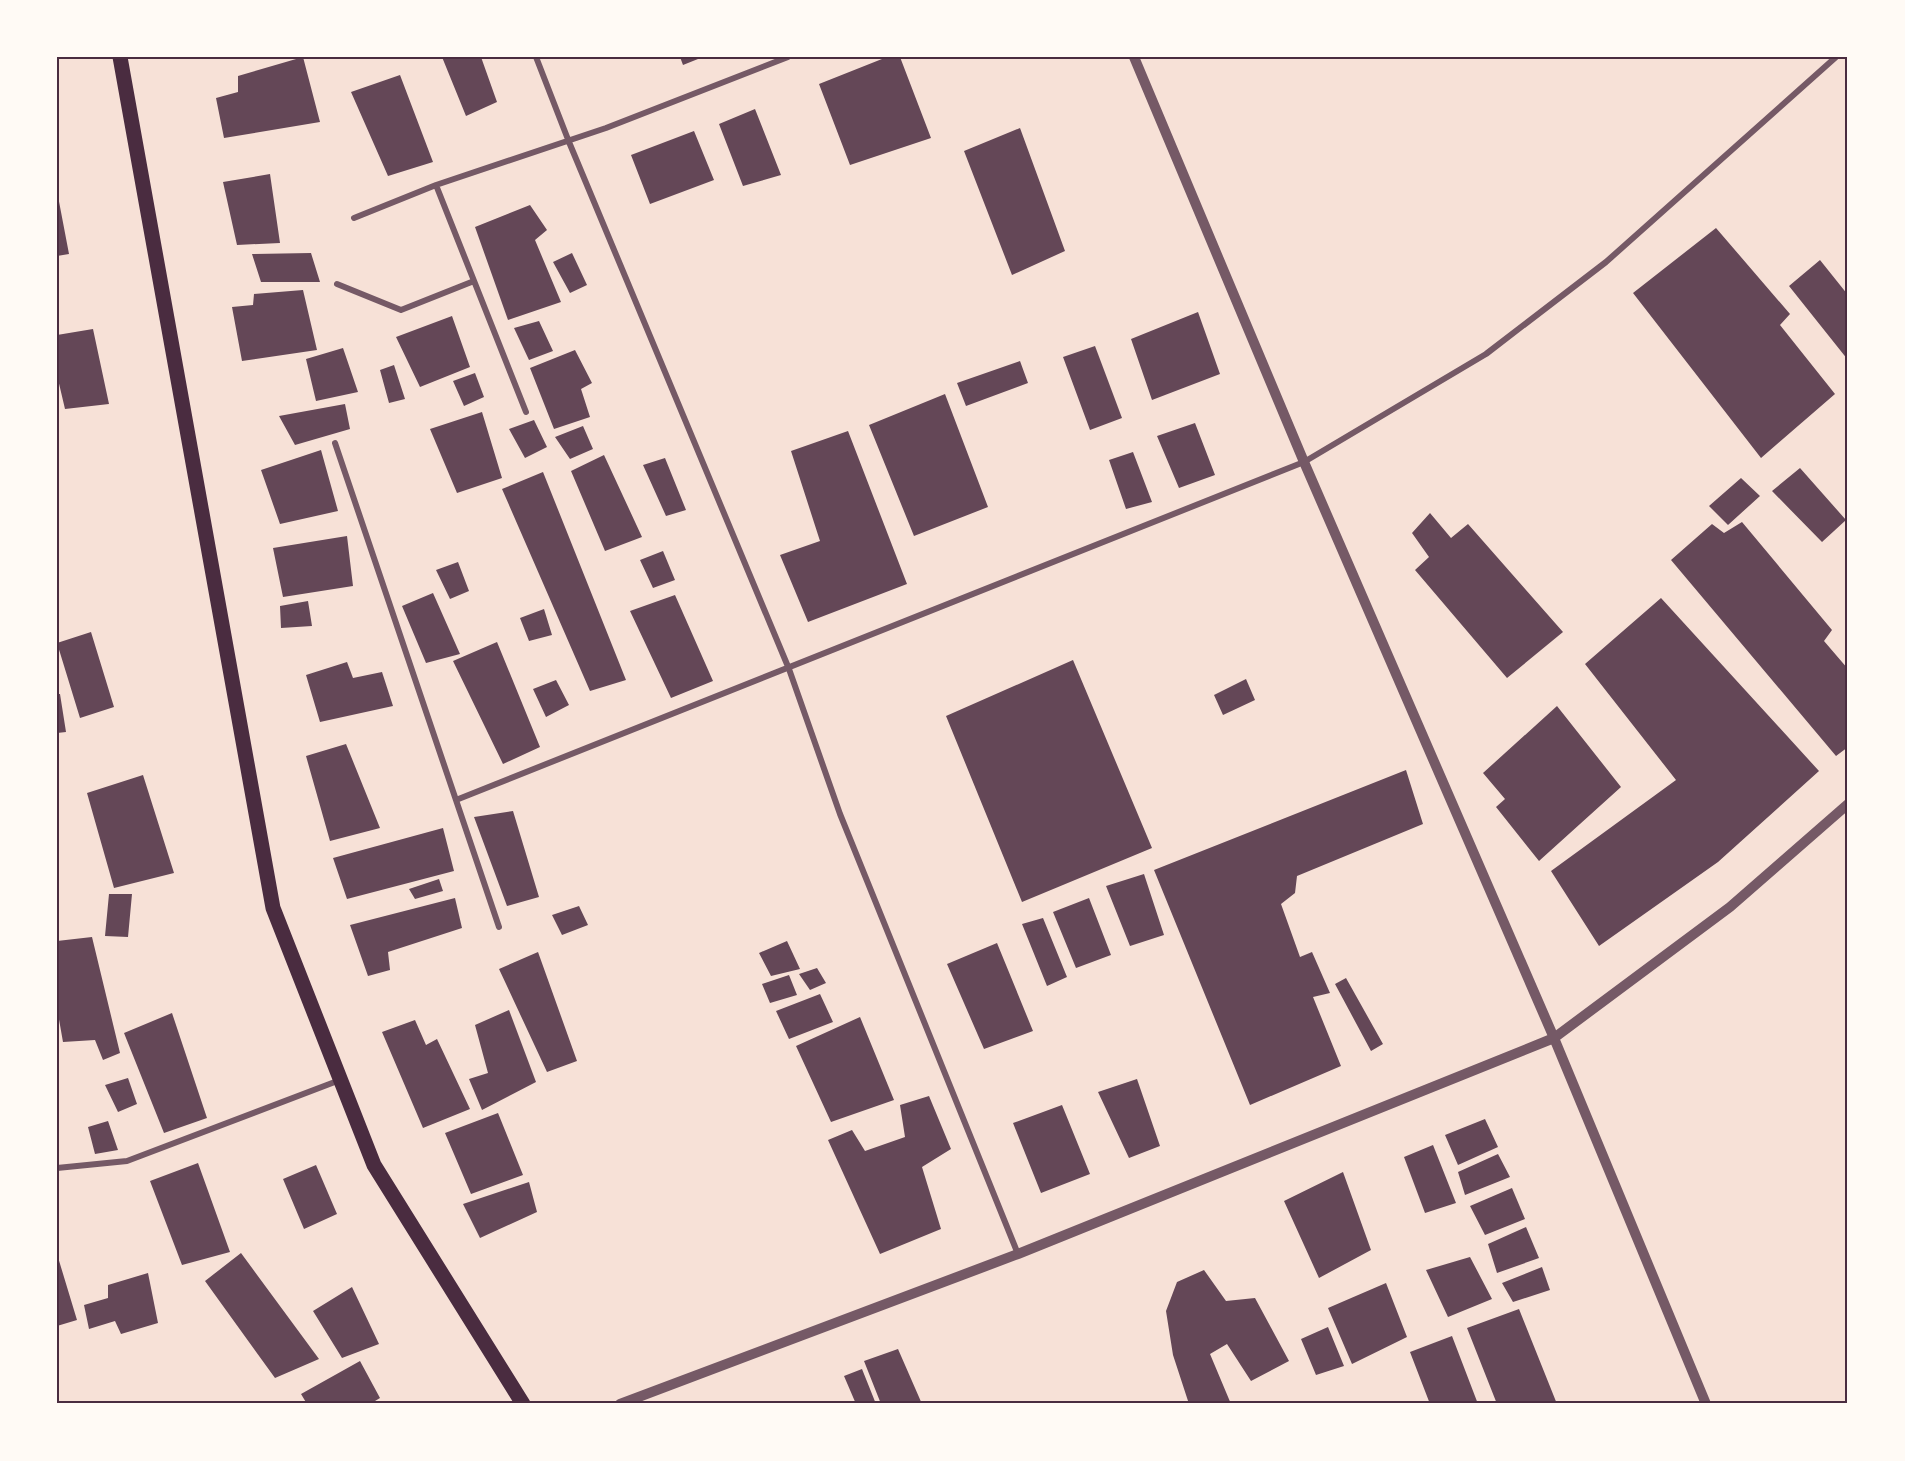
<svg xmlns="http://www.w3.org/2000/svg" width="1905" height="1461" font-family="Overpass,sans-serif">
  <style>
    .building { fill: #644757 }
    .lines { fill: none; stroke-linecap: round; stroke-linejoin: round }
    .minor { stroke: #755966; stroke-width: 6 }
    .tertiary { stroke: #755966; stroke-width: 10 }
    .primary { stroke: #4a2c40; stroke-width: 15 }
    .neatline { fill: none; stroke: #4a2c40; stroke-width: 2 }
  </style>
  <rect width="100%" height="100%" fill="#f7e1d7"/>
  <!-- building -->
  <path class="building" d="M303 57 320 122 224 138 216 98 238 92V76Z
    M442 57H481L497 102 466 116Z
    M680 57H703L683 65Z
    M887 57H900L931 138 850 165 819 84Z
    M400 75 433 162 388 176 351 92Z
    M755 109 781 175 743 186 719 124Z
    M1020 128 1065 251 1012 275 964 151Z
    M694 131 714 180 650 204 631 155Z
    M270 174 280 243 237 245 223 182Z
    M57 191 69 254 57 256Z
    M530 205 547 230 535 240 561 302 508 320 475 227Z
    M1716 228 1790 314 1780 325 1835 394 1761 458 1633 293Z
    M311 253 320 282H261L252 254Z
    M572 253 587 285 570 293 553 262Z
    M1820 260 1848 295V360L1789 286Z
    M303 290 317 350 242 361 232 307 253 305 254 294Z
    M1198 312 1220 374 1152 400 1131 339Z
    M452 316 470 367 420 387 396 337Z
    M539 321 553 351 529 360 514 328Z
    M93 329 109 404 65 409 57 375V335Z
    M1095 346 1122 418 1090 430 1063 357Z
    M343 348 358 392 316 401 306 359Z
    M575 350 592 383 581 389 590 417 554 429 530 368Z
    M1020 361 1028 383 966 406 957 383Z
    M394 365 405 399 389 403 380 370Z
    M475 373 484 397 464 406 453 381Z
    M945 394 988 507 914 536 869 425Z
    M345 404 350 429 295 445 279 416Z
    M482 412 502 478 457 493 430 429Z
    M534 420 547 447 525 458 509 429Z
    M1195 423 1215 475 1179 488 1157 436Z
    M583 426 593 449 570 459 555 437Z
    M848 431 907 584 808 622 780 555 820 541 791 451Z
    M321 450 338 511 280 524 261 470Z
    M1133 452 1152 502 1126 509 1109 460Z
    M604 455 642 537 605 551 571 471Z
    M665 458 686 510 666 516 643 465Z
    M1800 468 1846 520 1822 542 1772 491Z
    M543 472 626 680 590 691 502 489Z
    M1741 478 1760 496 1728 525 1709 506Z
    M1430 513 1451 538 1468 524 1563 632 1507 678 1415 570 1429 557 1412 533Z
    M1742 522 1832 630 1824 641 1848 669V747L1836 756 1671 560 1712 524 1724 533Z
    M347 536 353 586 283 597 273 548Z
    M663 551 675 580 653 588 640 560Z
    M458 562 469 591 450 599 436 570Z
    M433 593 460 654 426 663 402 606Z
    M675 595 713 681 671 698 630 611Z
    M1661 598 1819 771 1718 862 1599 946 1551 871 1676 780 1585 664Z
    M308 601 312 626 281 628 280 606Z
    M544 609 552 635 529 641 520 618Z
    M91 632 114 707 80 718 57 643Z
    M497 642 540 747 503 764 453 661Z
    M1073 660 1152 848 1022 902 946 716Z
    M347 662 353 678 382 672 393 706 320 722 306 675Z
    M1246 679 1255 700 1223 715 1214 695Z
    M556 680 569 705 546 717 533 689Z
    M57 694H60L66 732 57 733Z
    M1557 706 1621 787 1539 861 1496 807 1505 799 1483 773Z
    M346 744 380 828 330 841 306 756Z
    M1406 770 1423 824 1297 876 1295 893 1281 904 1300 957 1312 952 1330 993 1313 997 1341 1066 1250 1105 1154 870Z
    M143 775 174 873 114 888 87 793Z
    M513 811 539 897 507 906 474 817Z
    M443 828 454 871 347 899 333 858Z
    M1144 874 1164 935 1130 946 1106 886Z
    M439 879 443 891 415 899 409 889Z
    M109 894H132L128 937 105 936Z
    M455 898 462 928 388 952 390 970 368 976 350 925Z
    M1089 898 1111 955 1076 968 1053 912Z
    M579 906 588 925 562 935 552 915Z
    M1043 918 1067 977 1047 986 1022 924Z
    M92 937 120 1053 103 1060 95 1040 63 1042 57 1008V941Z
    M787 941 800 969 771 976 759 953Z
    M997 943 1033 1031 984 1049 947 964Z
    M538 952 577 1061 547 1072 499 969Z
    M817 968 826 983 810 990 799 974Z
    M789 975 797 995 770 1003 762 984Z
    M1346 978 1383 1044 1371 1051 1335 984Z
    M820 994 833 1022 789 1039 776 1011Z
    M509 1010 536 1082 482 1110 469 1079 488 1073 475 1025Z
    M172 1013 207 1118 164 1133 124 1033Z
    M860 1017 894 1100 831 1122 796 1046Z
    M415 1020 426 1045 437 1039 470 1109 423 1128 382 1032Z
    M128 1078 137 1104 118 1112 105 1085Z
    M1137 1079 1160 1146 1129 1158 1098 1092Z
    M929 1096 951 1149 922 1167 941 1229 880 1254 828 1140 852 1130 865 1151 905 1137 900 1105Z
    M1062 1105 1090 1174 1041 1193 1013 1123Z
    M498 1113 523 1175 471 1194 445 1133Z
    M1485 1119 1498 1147 1458 1165 1445 1135Z
    M108 1121 118 1150 95 1154 88 1127Z
    M1433 1145 1456 1203 1425 1213 1404 1157Z
    M1498 1154 1510 1177 1465 1195 1458 1172Z
    M198 1163 230 1252 182 1265 150 1181Z
    M316 1165 337 1214 304 1229 283 1179Z
    M1343 1172 1371 1250 1319 1278 1284 1201Z
    M529 1182 537 1212 480 1238 463 1204Z
    M1512 1188 1525 1219 1485 1235 1470 1206Z
    M1526 1227 1539 1258 1497 1273 1488 1244Z
    M241 1253 319 1359 275 1378 205 1281Z
    M57 1254 77 1320 57 1326Z
    M1470 1257 1492 1299 1448 1317 1426 1270Z
    M1542 1267 1550 1290 1513 1302 1502 1283Z
    M1204 1270 1226 1301 1255 1298 1289 1361 1251 1381 1227 1344 1210 1354 1231 1404H1189L1173 1355 1166 1311 1177 1282Z
    M148 1273 158 1323 121 1334 115 1321 89 1329 84 1305 108 1298V1285Z
    M1386 1283 1407 1337 1352 1364 1328 1308Z
    M352 1287 379 1344 342 1358 313 1311Z
    M1519 1309 1557 1404H1497L1467 1328Z
    M1328 1327 1344 1366 1316 1375 1301 1339Z
    M1452 1336 1478 1404H1430L1410 1352Z
    M898 1349 922 1404H881L864 1361Z
    M360 1361 380 1398 370 1404H307L301 1394Z
    M862 1369 876 1404H856L844 1376Z"/>
  <g class="lines">
    <!-- minor -->
    <path class="minor" d="M536 57 569 142 789 669 840 814 1018 1254
      M436 185 526 412
      M354 218 436 185 606 128 788 57
      M337 284 401 310 474 281
      M335 443 499 927
      M456 800 1304 462 1486 354 1606 262 1836 57
      M57 1168 127 1161 340 1080"/>
    <!-- tertiary -->
    <path class="tertiary" d="M1134 57 1304 462 1554 1038 1706 1404
      M620 1404 1018 1254 1554 1038 1730 907 1848 804"/>
    <!-- primary -->
    <path class="primary" d="M120 57 273 908 374 1165 523 1404"/>
  </g>
  <!-- border -->
  <rect width="1905" height="1461" fill="none" stroke="#fffaf5" stroke-width="117"/>
  <rect x="58" y="58" width="1788" height="1344" class="neatline"/>
</svg>
